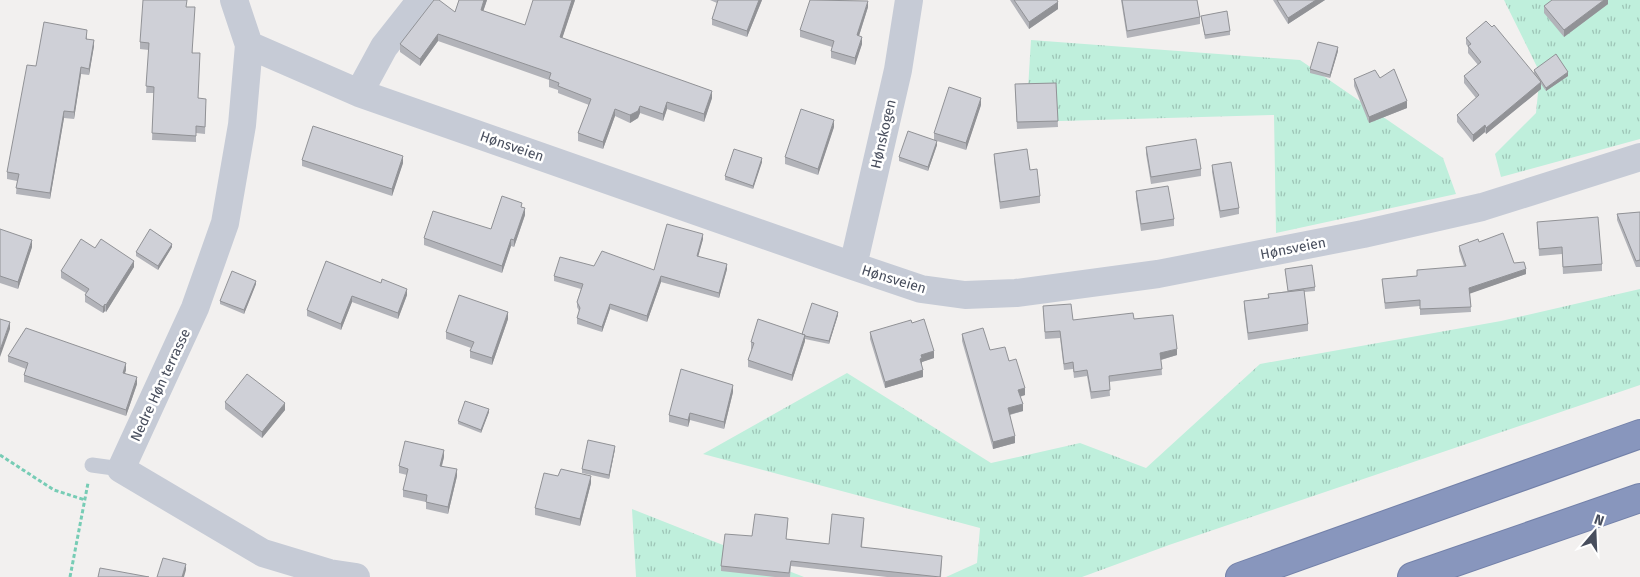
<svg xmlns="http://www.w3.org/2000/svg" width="1640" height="577" font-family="'Fira Sans',sans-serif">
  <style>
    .grass { fill: url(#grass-tufts) }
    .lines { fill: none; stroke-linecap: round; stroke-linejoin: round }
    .highway-casing { stroke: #7381a9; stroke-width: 30 }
    .path { stroke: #77ccb5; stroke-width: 3; stroke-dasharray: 4 2.5; stroke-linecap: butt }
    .lane { stroke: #c6cbd6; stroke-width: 15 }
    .street { stroke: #c6cbd6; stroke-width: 28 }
    .highway { stroke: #8896bd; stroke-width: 28 }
    .wall { fill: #b2b3b9 }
    .shaded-wall { fill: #919296 }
    .building { fill: #cfd0d7; stroke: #919296 }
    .labels { text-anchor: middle; stroke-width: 5; stroke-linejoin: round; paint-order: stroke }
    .street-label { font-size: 14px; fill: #484e5d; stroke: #fff }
  </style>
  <defs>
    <pattern id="grass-tufts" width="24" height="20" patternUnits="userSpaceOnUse" patternTransform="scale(1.25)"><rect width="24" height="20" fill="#bfefdc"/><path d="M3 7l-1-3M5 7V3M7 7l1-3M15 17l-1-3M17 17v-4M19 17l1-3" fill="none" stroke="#9dc4b6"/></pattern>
  </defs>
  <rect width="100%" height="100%" fill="#f2f0ef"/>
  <!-- grass -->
  <path class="grass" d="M1504 0H1640V139L1501 177 1495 154 1536 113 1540 73Z
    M1031 40 1300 60 1443 158 1456 194 1276 233 1274 115 1026 122Z
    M1640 289V385L1169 545 1082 577H946L977 563 980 528 703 454 847 373 991 463 1080 443 1146 468 1260 364 1501 321Z
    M632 509 804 577H636Z"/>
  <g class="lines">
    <defs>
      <path id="highway" d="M1240 577 1640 434
        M1412 577 1640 498"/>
    </defs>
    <!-- highway casing -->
    <use href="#highway" class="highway-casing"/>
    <!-- path -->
    <path class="path" d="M0 455 54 490 85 500
      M70 577 88 483"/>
    <!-- lane -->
    <path class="lane" d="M92 465 121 469"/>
    <!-- street -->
    <path class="street" d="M234 0 249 45 242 125 225 223 195 308 121 469 263 553 329 573 356 577
      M249 45 359 93 853 266 921 289 965 295 1016 293 1158 274 1363 234 1482 207 1640 157
      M359 93 384 47 421 0
      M853 266 898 70 909 0"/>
    <!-- highway -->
    <use href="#highway" class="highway"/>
  </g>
  <!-- wall -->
  <path class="wall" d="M459 0H487L483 11 525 25 575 0 562 38 712 98 704 122 667 109 663 121 640 113 638 118 630 123 615 116 603 149 578 141V133L589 105 558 93V90L549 87V80L438 41 420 66 400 52V44L455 12Z
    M710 0H762L747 37 712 25V19L717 3Z
    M1010 0H1057L1058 9 1029 29Z
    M1121 0H1197L1200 17V24L1127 38Z
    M1273 0H1325L1288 24Z
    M1608 0V4L1564 37 1544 13V6Z
    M187 7 198 98 206 106 205 134 196 133V142L152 140 154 93H146L149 50 140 49V42Z
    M868 7 859 36 862 44 855 65 831 58V51L832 47 800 37V30Z
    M1201 16 1230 31V35L1205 39Z
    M87 36V39L94 46 89 75 81 74 74 119 64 118 50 199 16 194 17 181 7 179V172L36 66Z
    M1466 38 1534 73V70L1568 76 1546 91 1541 84V89L1486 134 1485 132 1473 142 1457 122V115L1476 98 1464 83V76L1478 65 1468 53V47L1466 44Z
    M1338 51 1330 78 1310 73V69Z
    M1380 78 1407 108 1369 123 1354 86V79Z
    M1056 83 1058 127 1017 129 1015 84Z
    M981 105 966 150 934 140V133Z
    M834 127 818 175 785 164V157Z
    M937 145 928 171 899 161V157Z
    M1146 147 1201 169V176L1151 184 1146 154Z
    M994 154 1030 170 1040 196V203L1000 209 994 161Z
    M302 160 403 163 392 196 302 166Z
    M762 162 753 189 725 180V176Z
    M1212 165 1239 208V214L1220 218 1212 172Z
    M1136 191 1174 219V226L1141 231 1136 198Z
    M522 208 525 215 514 247 511 246 502 273 424 245V238L491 229Z
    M1640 212V267H1636L1617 220V214Z
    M1537 222 1602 264V271L1563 274 1562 254 1539 256Z
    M0 229 32 247 18 289 0 283Z
    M703 239 698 256 727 269 719 298 661 282 647 322 610 309 602 332 577 324V318L579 311 577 307V302L581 289 554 281V276L654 270Z
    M1479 242 1514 263 1526 274 1470 293 1471 312 1420 315V306L1385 309 1382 279 1417 276 1464 266 1459 251V246Z
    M172 247 158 270 136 256V252Z
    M95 248 134 267 106 312 105 311 103 313 85 302V295L86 293 61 278V271Z
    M326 261 407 295 398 319 352 302 341 330 307 316V310Z
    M1285 269 1315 287V291L1304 292 1308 324V331L1248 340 1244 308V301L1268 298V294L1288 291Z
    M256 284 244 314 220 304V301Z
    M1043 306 1073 320 1134 319 1177 355 1161 360 1162 375 1109 382 1110 396 1091 399 1087 376 1074 378 1073 369 1064 370 1060 338 1045 339Z
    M838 315 829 344 805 339V341L792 381 748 367V360L752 349H751V342L802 334Z
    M508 319 492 365 470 358V351L471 348 446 339V332Z
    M912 323 934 358 922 362V365L923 377 885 388 870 339V332Z
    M962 334 1009 361 1025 395 1020 397 1023 411 1010 415 1015 443 993 449 962 341Z
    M8 356 126 370 125 373 137 384 126 416 24 382V375L26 369 8 362Z
    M733 392 724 429 690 420 688 427 669 422V415Z
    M225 402 285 410 262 438 225 409Z
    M489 412 481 433 458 424V421Z
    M615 449 609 479 582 473V469Z
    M444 457 442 466 457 476 448 514 426 509V502L403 497V490L407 475 399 473V466Z
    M591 483 580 526 535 515V508Z
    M788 523 786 539 829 544 864 523 862 547 942 561 941 577H887L791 566 790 577H775L721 571V566L752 536Z"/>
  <!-- shaded-wall -->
  <path class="shaded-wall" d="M484 0H487L481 18V10Z
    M572 0H575L560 45V37Z
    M759 0H762L747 37V31Z
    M1316 0H1325L1288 24V18Z
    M1604 0H1608V4L1564 37V30Z
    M868 1V7L857 42V35Z
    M1058 2V9L1029 29V22Z
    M438 34V41L420 66V59Z
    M862 37V44L855 65V58Z
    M94 40V46L89 75V69Z
    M1338 47V51L1330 78V75Z
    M81 67V74L74 119V112Z
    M1568 72V76L1546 91V88Z
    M1541 82V89L1486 134V128Z
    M712 91V98L704 122V114Z
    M981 98V105L966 150V143Z
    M1407 101V108L1369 123V117Z
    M667 102V109L663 121V114Z
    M640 106V113L638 118 630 123V115Z
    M615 109V116L603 149V142Z
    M64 111V118L50 199V193Z
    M834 120V127L818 175V169Z
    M1485 125V132L1473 142V135Z
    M937 141V145L928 171V167Z
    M403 156V163L392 196V189Z
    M762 158V162L753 189V186Z
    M525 208V215L514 247V240Z
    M703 234V239L697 261V256Z
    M511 239V246L502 273V266Z
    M32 240V247L18 289V282Z
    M172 244V247L158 270V266Z
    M134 261V267L106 312V305Z
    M727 264V269L719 298V293Z
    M1526 269V274L1469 294V288Z
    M661 276V282L647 322V316Z
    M256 281V284L244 314V310Z
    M407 289V295L398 319V313Z
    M352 296V302L341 330V324Z
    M105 304V311L103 313V307Z
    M610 304V309L602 332V327Z
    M508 312V319L492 365V358Z
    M838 312V315L829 344V341Z
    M10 322V329L0 357V350Z
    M805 335V341L792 381V375Z
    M1177 349V355L1160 360V353Z
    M934 351V358L922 362V365L920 366V359L921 355Z
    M126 363V370L123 379V373Z
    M923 370V377L885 388V382Z
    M137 377V384L126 416V410Z
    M733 385V392L724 429V422Z
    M1025 388V395L1018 397V390Z
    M285 403V410L262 438V432Z
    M1023 404V411L1008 415V408Z
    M489 409V412L481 433V430Z
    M690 413V420L688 427V420Z
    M1015 436V443L993 449V442Z
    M615 446V449L609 479V475Z
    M444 450V457L440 472V466Z
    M457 469V476L448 514V507Z
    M591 476V483L580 526V519Z
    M186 564V570L184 577H182Z"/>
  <!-- building -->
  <path class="building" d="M143 0H187L186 7H195L192 53H200L198 98 206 99 205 127 196 126V136L152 133 154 87 146 86 149 43 140 42Z
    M434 0H439L455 12 459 0H484L481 10 525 25 533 0H572L560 37 712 91 704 114 667 102 663 114 640 106 638 111 630 115 615 109 603 142 578 133 591 99 558 86 559 83 549 79 551 73 438 34 420 59 400 44Z
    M718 0H759L747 31 712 19Z
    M810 0 868 1 857 35 862 37 855 58 831 51 834 41 800 30Z
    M1014 0H1057L1058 2 1029 22Z
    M1122 0H1197L1200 17 1127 31Z
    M1277 0H1316L1288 18Z
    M1552 0H1604L1564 30 1544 6Z
    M1227 11 1230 31 1205 35 1201 16Z
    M1486 21 1492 27 1494 25 1541 82 1486 128 1485 125 1473 135 1457 115 1479 95 1464 76 1481 62 1468 46 1471 44 1466 38Z
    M44 22 87 30 86 39 94 40 89 69 81 67 74 112 64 111 50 193 16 188 19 174 7 172 27 65 36 66Z
    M1318 42 1338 47 1330 75 1310 69Z
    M1556 54 1568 72 1546 88 1534 70Z
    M1394 69 1407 101 1369 117 1354 79 1375 70 1380 78Z
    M1056 83 1058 121 1017 122 1015 84Z
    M949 87 981 98 966 143 934 133Z
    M801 109 834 120 818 169 785 157Z
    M313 126 403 156 392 189 302 160Z
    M908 131 937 141 928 167 899 157Z
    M1196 139 1201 169 1151 177 1146 147Z
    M734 149 762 158 753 186 725 176Z
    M1027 149 1030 170 1037 169 1040 196 1000 202 994 154Z
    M1231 162 1239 208 1220 211 1212 165Z
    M1168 186 1174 219 1141 224 1136 191Z
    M502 196 522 203 521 207 525 208 514 240 511 239 502 266 424 238 433 211 491 229Z
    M1640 212V260L1636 261 1617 214Z
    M1598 217 1602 264 1563 267 1562 247 1539 249 1537 222Z
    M667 224 703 234 697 256 727 264 719 293 661 276 647 316 610 304 602 327 577 318 580 308 577 302 583 284 554 276 560 257 594 266 602 251 654 270Z
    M0 229 32 240 18 282 0 276Z
    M150 229 172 244 158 266 136 252Z
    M1503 233 1514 263 1524 262 1526 269 1469 288 1471 307 1420 309V300L1385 303 1382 279 1417 276V270L1466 266 1459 246 1478 239 1479 242Z
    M81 239 95 248 101 239 134 261 106 305 105 304 103 307 85 295 89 289 61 271Z
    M326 261 381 283 382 279 407 289 398 313 352 296 341 324 307 310Z
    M1312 265 1315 287 1288 291 1285 269Z
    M232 271 256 281 244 310 220 301Z
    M1304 290 1308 324 1248 333 1244 301 1269 298 1268 294Z
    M459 295 508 312 492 358 470 351 474 342 446 332Z
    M812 303 838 312 829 341 805 336V335L802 334Z
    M1071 304 1073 320 1133 313 1134 319 1173 315 1177 349 1160 353 1162 369 1109 376 1110 390 1091 392 1087 370 1074 372 1073 362 1064 364 1060 331 1045 332 1043 306Z
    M0 319 10 322 0 350Z
    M758 319 805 335 792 375 748 360 754 343 751 342Z
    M924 319 934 351 921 355 922 358 920 359 923 370 885 382 870 332 911 320 912 323Z
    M26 328 126 363 123 373 137 377 126 410 24 375 28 363 8 356Z
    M983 328 990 350 1005 347 1009 361 1016 359 1025 388 1018 390 1023 404 1008 408 1015 436 993 442 962 334Z
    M681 369 733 385 724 422 690 413 688 420 669 415Z
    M247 374 285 403 262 432 225 402Z
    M465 401 489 409 481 430 458 421Z
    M588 440 615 446 609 475 582 469Z
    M405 441 444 450 440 466 457 469 448 507 426 502 427 495 403 490 408 469 399 466Z
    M561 469 591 476 580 519 535 508 544 473 558 476Z
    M755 514 788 518 786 539 829 544 832 514 864 518 861 547 942 556 940 577 791 561 789 573 721 566 725 534 752 536Z
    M163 558 186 564 182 577H183H157Z
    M100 568 149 577H98Z"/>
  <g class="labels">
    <!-- street labels -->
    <g class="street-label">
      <text transform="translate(883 134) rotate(-77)" y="5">Hønskogen</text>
      <text transform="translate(512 146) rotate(19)" y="5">Hønsveien</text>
      <text transform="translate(1293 248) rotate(-11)" y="5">Hønsveien</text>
      <text transform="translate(894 279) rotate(17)" y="5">Hønsveien</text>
      <text transform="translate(160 385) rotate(-65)" y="5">Nedre Høn terrasse</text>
    </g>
  </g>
  <!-- north arrow -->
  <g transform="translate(1595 532) rotate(19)" stroke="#ffffff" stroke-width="4" paint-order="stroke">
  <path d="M0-4L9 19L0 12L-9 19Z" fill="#484e5d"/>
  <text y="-8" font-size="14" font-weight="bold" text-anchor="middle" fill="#484e5d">N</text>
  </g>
</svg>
